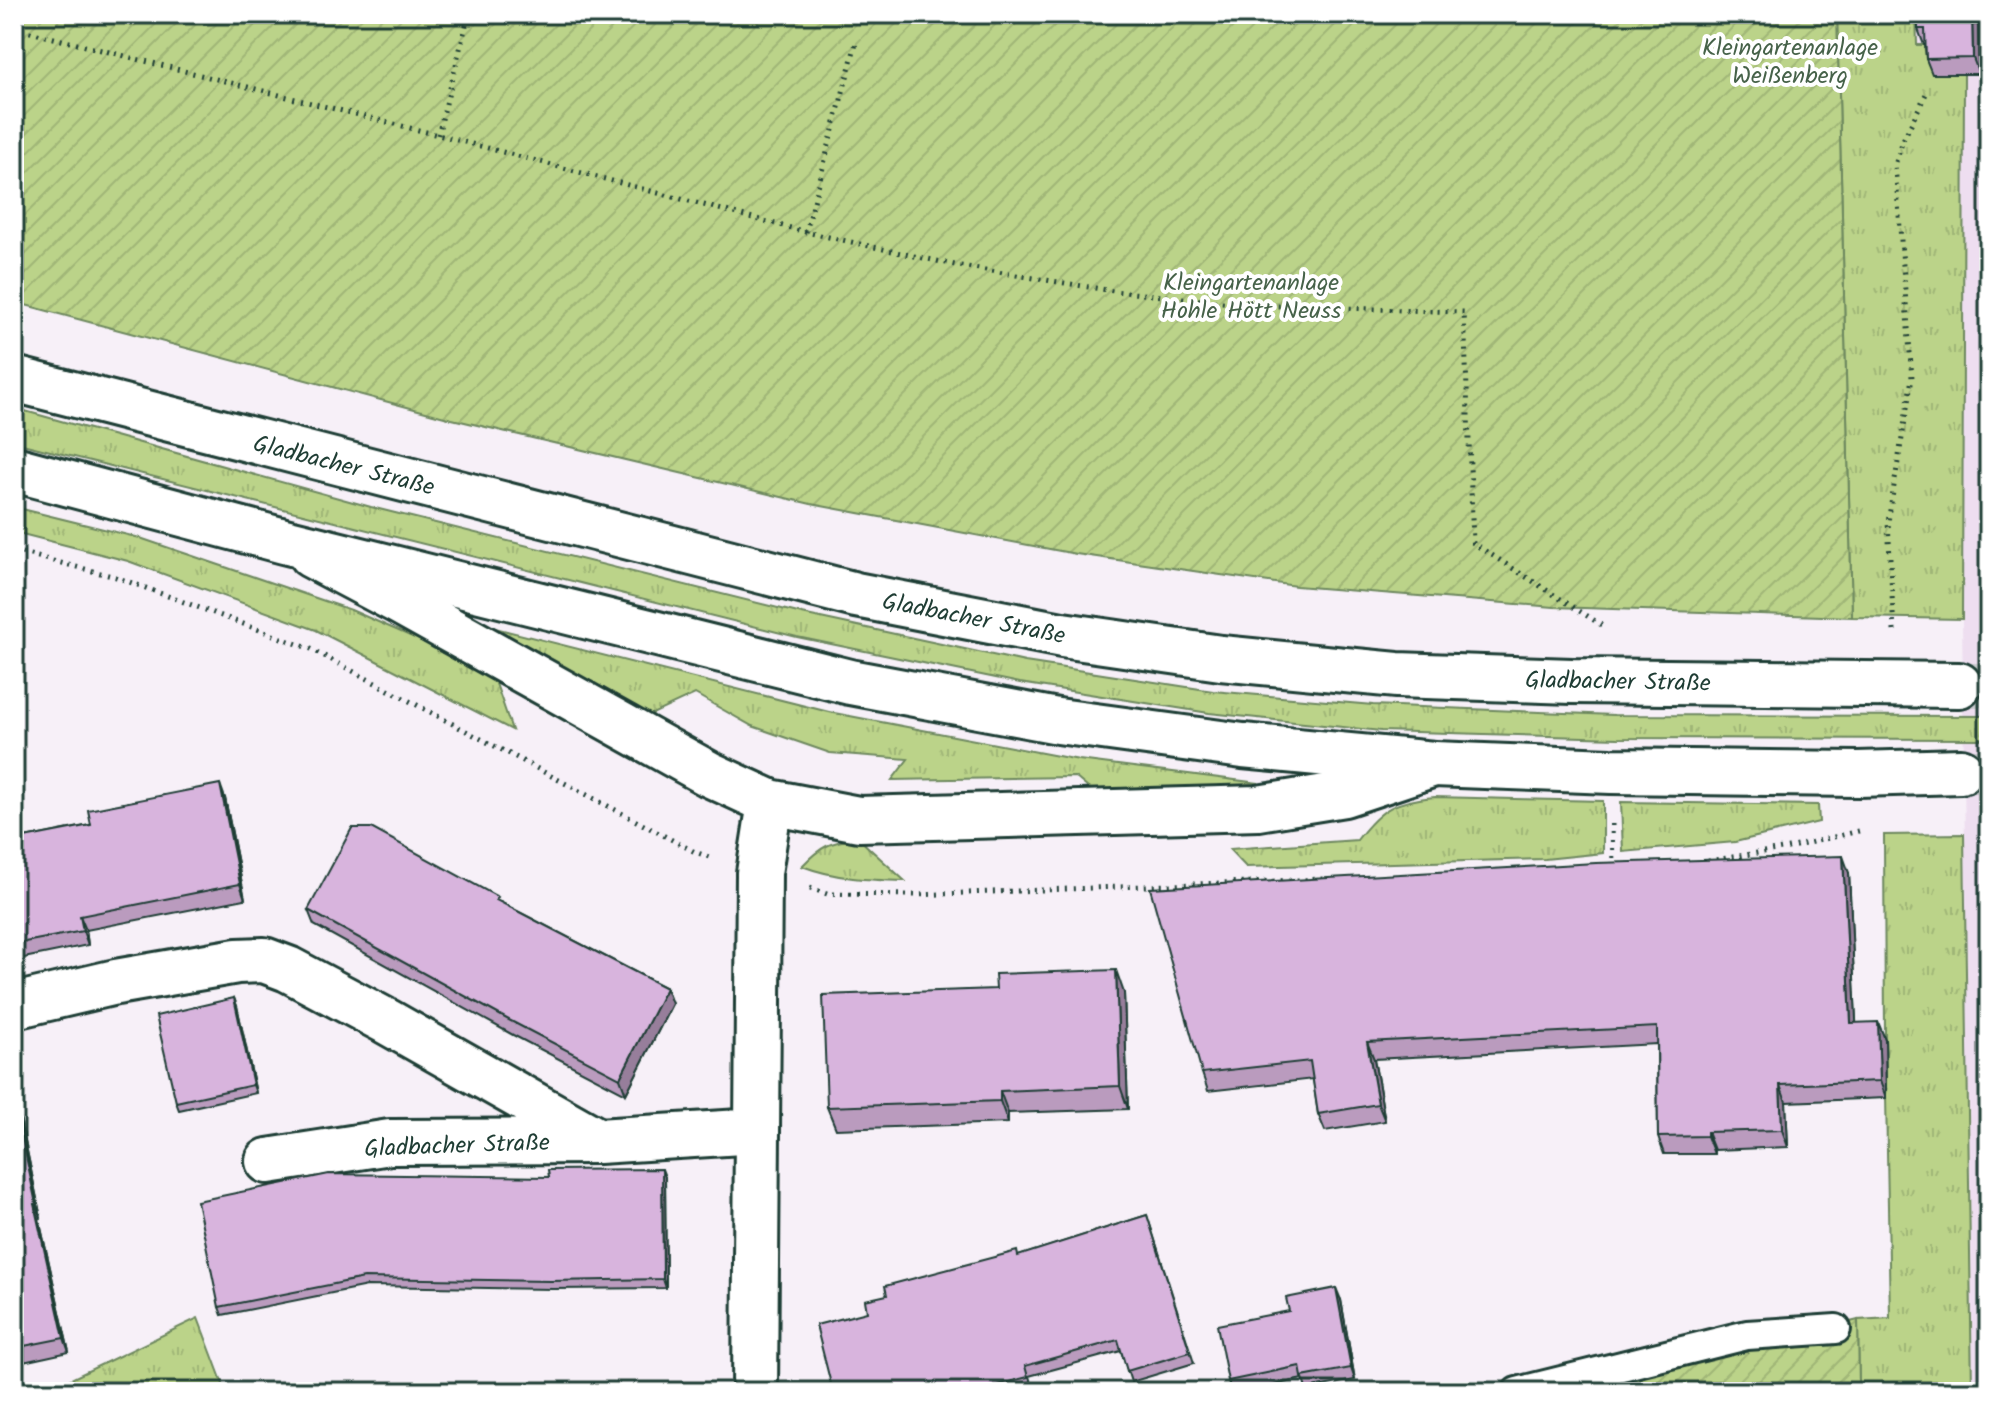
<svg xmlns="http://www.w3.org/2000/svg" width="2003" height="1406" font-family="Kalam,sans-serif">
  <style>
    .built { fill: #eedef0 }
    .grass { fill: url(#grass-tufts); stroke: #6d885e; stroke-width: 2 }
    .garden { fill: url(#garden-furrows); stroke: #6d885e; stroke-width: 2 }
    .lines { fill: none; stroke-linecap: round; stroke-linejoin: round }
    .secondary-tunnel { stroke: #ccccd1; stroke-width: 44; stroke-dasharray: 44 22; stroke-linecap: butt }
    .service-casing { stroke: #1f3d34; stroke-width: 34 }
    .minor-casing { stroke: #1f3d34; stroke-width: 50 }
    .secondary-casing { stroke: #1f3d34; stroke-width: 50 }
    .path { stroke: #1f3d34; stroke-width: 5; stroke-dasharray: 2 6; stroke-linecap: butt }
    .service { stroke: #fff; stroke-width: 28 }
    .minor { stroke: #fff; stroke-width: 44 }
    .secondary { stroke: #fff; stroke-width: 44 }
    .wall { fill: #ba9bbe; stroke: #1f3d34; stroke-width: 2 }
    .shaded-wall { fill: #977e9b; stroke: #1f3d34; stroke-width: 2 }
    .building { fill: #d8b4dd; stroke: #1f3d34; stroke-width: 2 }
    .labels { text-anchor: middle; stroke-width: 8; stroke-linejoin: round; paint-order: stroke }
    .park-label { font-size: 24px; fill: #466249; stroke: #fff }
    .street-label { font-size: 24px; fill: #1f3d34; stroke: #fff }
  </style>
  <defs>
    <pattern id="grass-tufts" width="24" height="20" patternUnits="userSpaceOnUse" patternTransform="scale(2)"><rect width="24" height="20" fill="#bbd389"/><path d="M3 7l-1-3M5 7V3M7 7l1-3M15 17l-1-3M17 17v-4M19 17l1-3" fill="none" stroke="#a0b677"/></pattern>
    <pattern id="garden-furrows" width="10" height="10" patternUnits="userSpaceOnUse" patternTransform="scale(2)"><rect width="10" height="10" fill="#bbd389"/><path d="M-1 1l2-2M0 10L10 0M9 11l2-2" fill="none" stroke="#a0b677"/></pattern>
  </defs>
  <rect width="100%" height="100%" fill="#f7f0f8"/>
  <filter id="ink" filterUnits="userSpaceOnUse"><feTurbulence type="fractalNoise" baseFrequency=".0125" numOctaves="2"/><feDisplacementMap in="SourceGraphic" scale="16" xChannelSelector="R" yChannelSelector="G"/><feConvolveMatrix kernelMatrix="1 2 1 2 8 2 1 2 1" color-interpolation-filters="sRGB"/></filter>
  <g filter="url(#ink)">
    <!-- built -->
    <path class="built" d="M1916 14H1989V1392H1972L1962 619 1964 75 1932 74 1917 45Z"/>
    <!-- grass -->
    <path class="grass" d="M1837 14H1916L1917 45H1931L1964 74 1962 619 1852 617Z
      M14 408 371 507 802 614 1025 662 1213 691 1373 705 1614 715 1989 716V739L1618 738 1381 731 1209 713 1020 683 797 637 14 442Z
      M14 507 140 538 351 610 492 672 512 730 316 630 128 561 14 532Z
      M471 622 829 712 1079 760 1258 783 1259 791 1101 799 1075 777 892 780 908 759 830 753 752 726 695 694 646 717Z
      M1435 797 1603 801V853L1545 859 1246 867 1229 849 1357 840C1382 807 1395 801 1435 797Z
      M1621 802 1818 805 1819 822 1735 842 1623 852Z
      M1964 834 1972 1392H1859L1858 1320 1890 1318 1885 1039 1884 835Z
      M858 838 905 881C869 880 836 879 802 866 821 846 830 842 858 838Z
      M198 1318 226 1392H44Z"/>
    <!-- garden -->
    <path class="garden" d="M14 14H1837L1852 617 1554 607 1296 586 1076 554 811 504 452 419 14 302Z
      M1858 1320 1859 1392H1535L1838 1325Z"/>
    <g class="lines">
      <!-- secondary-tunnel -->
      <path class="secondary-tunnel" d="M1959 685H1989
        M1961 771H1989"/>
      <defs>
        <path id="service" d="M1517 1392 1747 1335 1836 1329"/>
        <path id="minor" d="M311 555 398 601 709 774 770 802 859 819 1258 808 1344 794 1434 764
          M14 1006 116 982 237 961 264 960 288 969 386 1021 598 1141
          M268 1161 390 1142 598 1141 757 1131
          M755 1392 759 873 770 802"/>
        <path id="secondary" d="M14 379 856 595 1062 635 1221 658 1397 675 1572 681 1959 685
          M14 469 284 541 850 682 1058 721 1243 746 1434 764 1611 771 1858 774 1961 771"/>
      </defs>
      <!-- service casing -->
      <use href="#service" class="service-casing"/>
      <!-- minor casing -->
      <use href="#minor" class="minor-casing"/>
      <!-- secondary casing -->
      <use href="#secondary" class="secondary-casing"/>
      <!-- path -->
      <path class="path" d="M14 28 438 135 806 232 955 265 1113 291 1251 305 1464 312 1473 543 1603 626
        M438 135 469 14
        M806 232 856 43
        M14 551 116 577 311 649 695 852 709 857
        M1894 631 1888 522 1912 378 1895 165 1903 140 1926 94
        M1612 824 1613 866
        M1708 861 1788 848 1863 830
        M810 888 827 894 915 895 1323 879"/>
      <!-- service -->
      <use href="#service" class="service"/>
      <!-- minor -->
      <use href="#minor" class="minor"/>
      <!-- secondary -->
      <use href="#secondary" class="secondary"/>
    </g>
    <!-- wall -->
    <path class="wall" d="M1918 14H1978L1979 74H1932L1926 59 1925 45H1924L1918 29Z
      M225 798 245 899 86 930 88 945 14 960V840Z
      M1849 873 1856 1023 1885 1039 1886 1098 1786 1102 1788 1147 1714 1150V1154H1664L1658 1137 1657 1044 1374 1059 1385 1121 1325 1131 1318 1114 1313 1079 1208 1091 1202 1073Z
      M500 902 666 988 672 1004 626 1094 513 1035 314 925 308 910Z
      M1124 993 1128 1109 1008 1113V1123L836 1129 827 1107Z
      M234 998 237 1006 256 1093 179 1110 176 1102Z
      M14 1089 41 1218 39 1219 69 1352 14 1364Z
      M549 1177H665L666 1288 553 1289 367 1286 222 1315 219 1307Z
      M1147 1215 1194 1363 1131 1382 1121 1351 1029 1376 1032 1387 1012 1392H833L867 1312 887 1295 1019 1256Z
      M1341 1300 1355 1380 1306 1389 1303 1379 1239 1392H1232L1228 1381Z"/>
    <!-- shaded-wall -->
    <path class="shaded-wall" d="M1972 14H1978L1979 74 1973 58Z
      M220 784 225 798 245 899 240 884Z
      M1843 856 1849 873 1857 1040 1851 1023Z
      M80 916 86 930 88 945 83 931Z
      M1116 970 1124 993 1128 1109 1120 1086Z
      M666 988 672 1004 626 1094 620 1078Z
      M234 998 237 1006 256 1093 253 1085Z
      M1878 1022 1885 1039 1886 1098 1880 1081Z
      M1367 1042 1374 1059 1385 1121 1378 1104Z
      M1780 1085 1786 1102 1788 1147 1782 1130Z
      M14 1089 41 1218 36 1204 14 1099Z
      M1000 1091 1008 1113V1123L1000 1101Z
      M1707 1132 1714 1150V1154L1707 1136Z
      M662 1169 665 1177 666 1288 663 1279Z
      M34 1204 39 1219 69 1352 64 1338Z
      M1336 1288 1341 1300 1355 1380 1351 1368Z"/>
    <!-- building -->
    <path class="building" d="M1918 14H1972L1973 58 1926 59 1925 29H1918Z
      M220 784 240 884 80 916 83 931 14 944V840L91 825 88 810Z
      M352 828H371L498 897 496 900 666 988 620 1078 507 1019 308 910Z
      M1843 856 1851 1023 1878 1022 1880 1081 1780 1085 1782 1130 1707 1132V1136L1658 1137 1657 1027 1367 1042 1378 1104 1318 1114 1310 1061 1202 1073 1150 888 1596 863Z
      M1116 970 1120 1086 1000 1091V1101L827 1107 823 995 996 989 995 974Z
      M234 998 253 1085 176 1102 156 1016Z
      M14 1099 36 1204H34L64 1338 14 1348Z
      M662 1169 663 1279 550 1281 364 1278 219 1307 197 1201 329 1174 549 1177 548 1170Z
      M1147 1215 1190 1352 1127 1371 1118 1340 1025 1366 1028 1377 969 1392H888L887 1389 874 1392H833L816 1325 867 1312 865 1300 887 1295 885 1286 1017 1251 1018 1256Z
      M1336 1288 1351 1368 1302 1377 1300 1366 1228 1381 1217 1325 1289 1311 1286 1298Z"/>
  </g>
  <g class="labels">
    <!-- park labels -->
    <g class="park-label">
      <text x="1790" y="55">Kleingartenanlage<tspan x="1790" dy="28">Weißenberg</tspan></text>
      <text x="1251" y="290">Kleingartenanlage<tspan x="1251" dy="28">Hohle Hött Neuss</tspan></text>
    </g>
    <!-- street labels -->
    <g class="street-label">
      <text transform="translate(344 465) rotate(14)" y="8">Gladbacher Straße</text>
      <text transform="translate(974 618) rotate(11)" y="8">Gladbacher Straße</text>
      <text transform="translate(1618 681) rotate(1)" y="8">Gladbacher Straße</text>
      <text transform="translate(457 1145) rotate(-2)" y="8">Gladbacher Straße</text>
    </g>
  </g>
  <!-- margin -->
  <rect width="2003" height="1406" fill="none" stroke="#fff" stroke-width="48"/>
  <rect x="24" y="24" width="1955" height="1358" fill="none" stroke="#1f3d34" stroke-width="3" filter="url(#ink)"/>
</svg>
